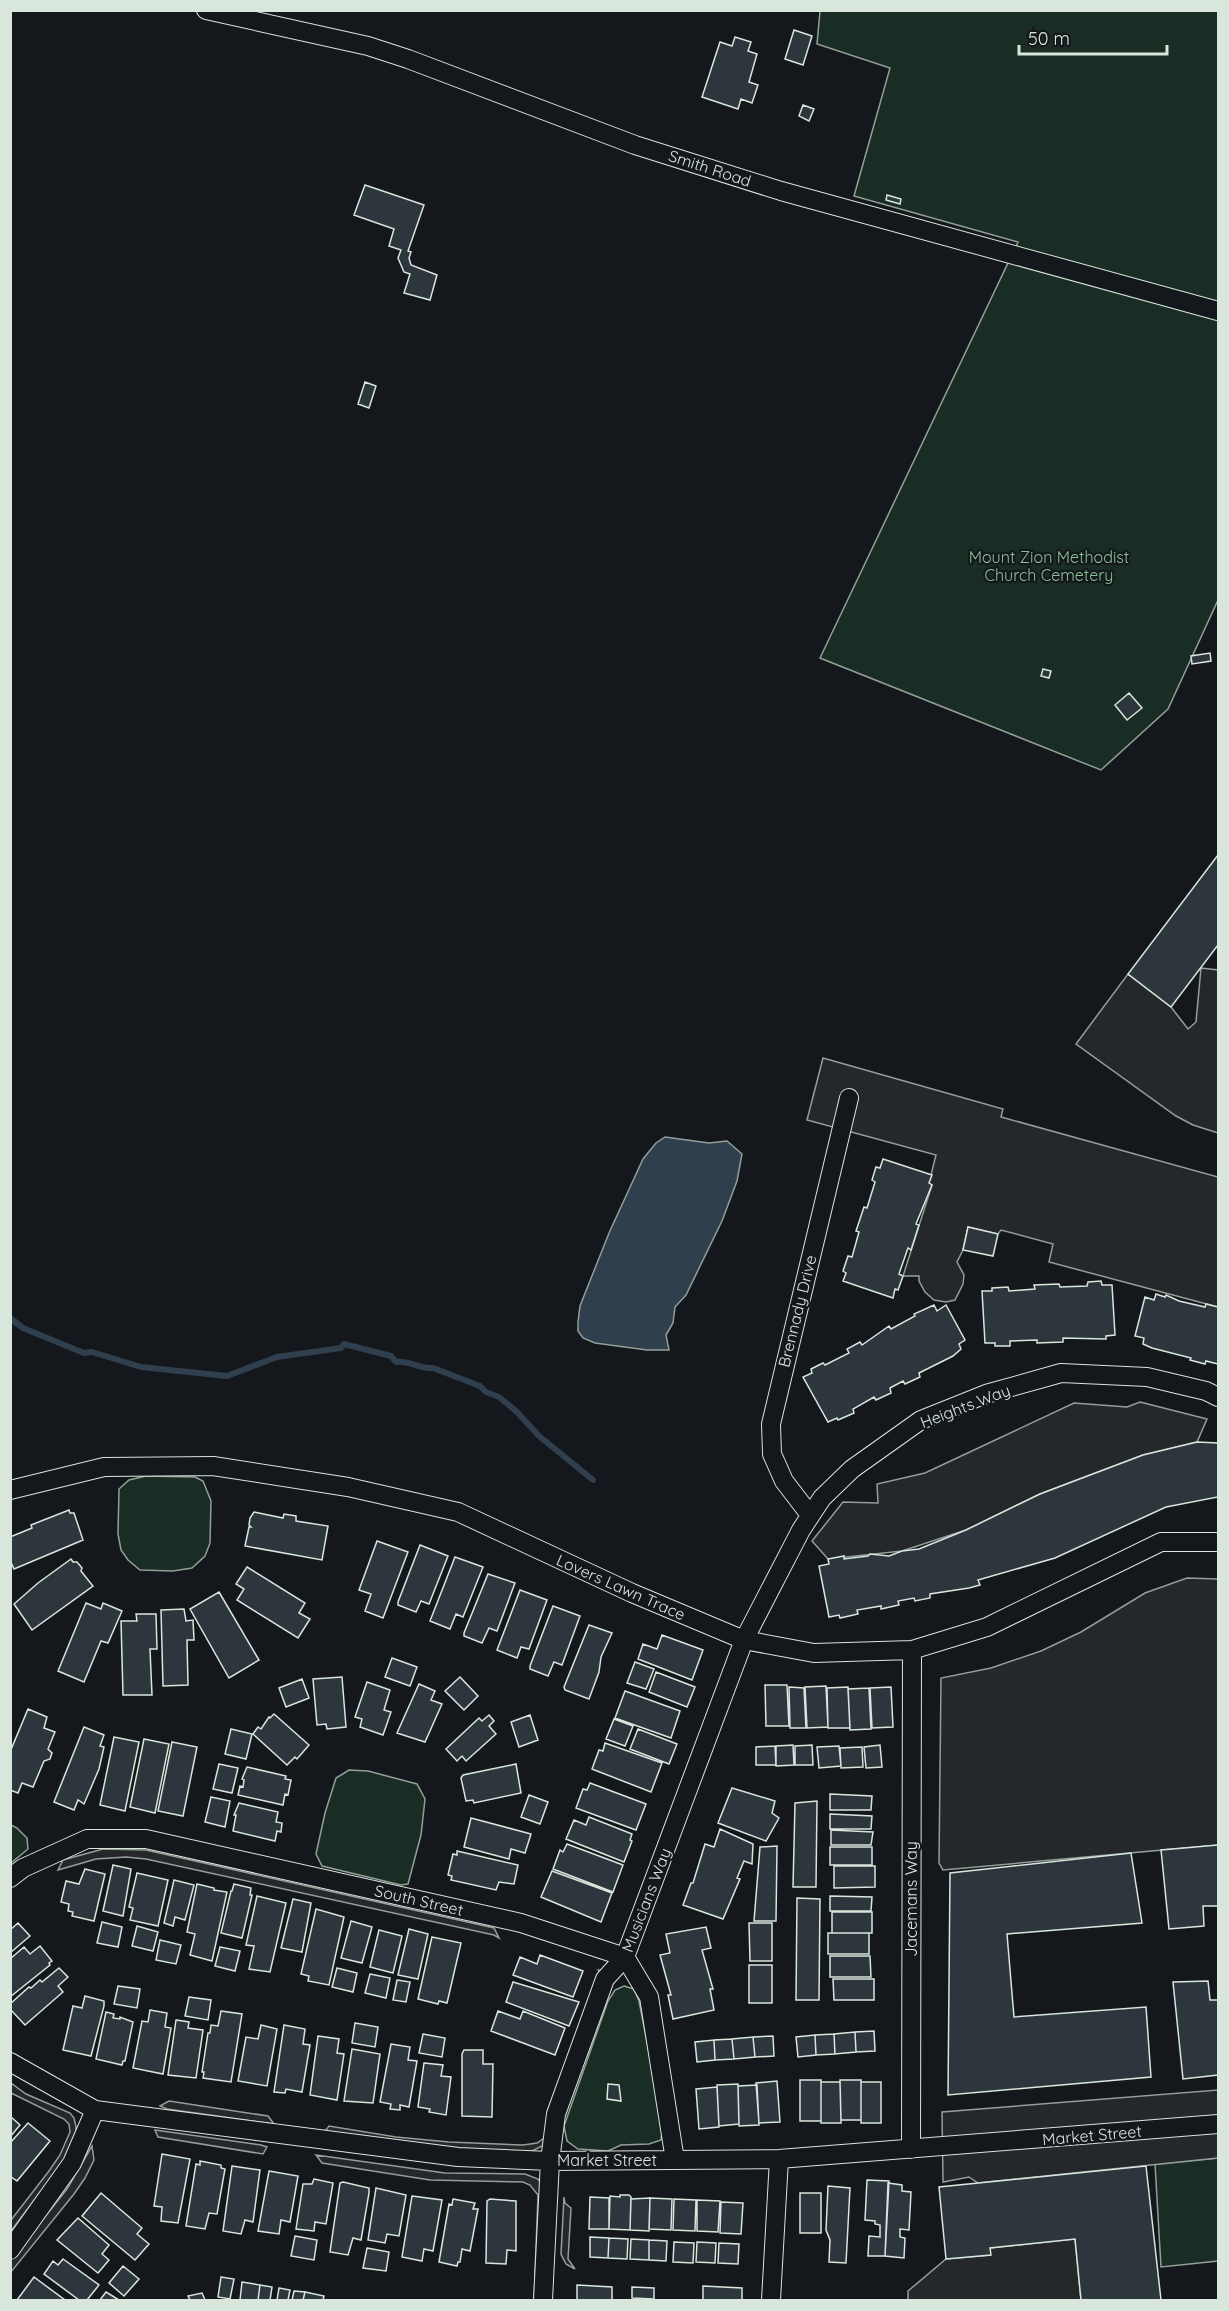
<svg xmlns="http://www.w3.org/2000/svg" width="1229" height="2311" font-family="Quicksand,sans-serif">
  <style>
    .green { fill: #1a2d24; stroke: #939e99; stroke-width: 1.5 }
    .parking { fill: #24282b; stroke: #939e99; stroke-width: 1.5 }
    .water { fill: #2f3f4d; stroke: #939e99; stroke-width: 1.5 }
    .lines { fill: none; stroke-linecap: round; stroke-linejoin: round }
    .stream { stroke: #2f3f4d; stroke-width: 6 }
    .building { fill: #2c363c; stroke: #d8e6dc; stroke-width: 1.5 }
    .street-casing { stroke: #d8e6dc; stroke-width: 20 }
    .street { stroke: #14181c; stroke-width: 18 }
    .labels { text-anchor: middle; stroke-width: 4.5; stroke-linejoin: round; paint-order: stroke }
    .street-label { font-size: 16px; fill: #d8e6dc; stroke: #14181c }
    .park-label { font-size: 16px; fill: #8ac095; stroke: #14181c }
  </style>
  <rect width="100%" height="100%" fill="#14181c"/>
  <!-- green -->
  <path class="green" d="M820 11H1218V600L1168 709 1101 770 820 658 1018 242 854 196 890 68 817 44Z
    M146 1476 195 1477 203 1481 211 1501 210 1543 205 1556 192 1568 173 1571 140 1570 128 1560 121 1550 118 1534 119 1489 129 1480Z
    M349 1770 368 1771 417 1784 425 1799 421 1835 408 1884 401 1885 322 1866 316 1854 325 1813 336 1778Z
    M11 1825 17 1828 27 1838 28 1849 11 1863Z
    M624 1986 634 1989 639 2001 663 2124 661 2140 649 2144 621 2145 608 2151 578 2149 567 2141 564 2126 608 2001 615 1990Z
    M1218 2158V2261L1161 2267 1155 2164Z"/>
  <!-- parking -->
  <path class="parking" d="M1201 968 1218 970V1133L1193 1125 1176 1116 1076 1044 1128 974 1171 1007 1188 1029 1196 1022Z
    M823 1058 1003 1109 1001 1117 1218 1177V1307L1049 1262 1053 1244 1001 1230 998 1234 968 1227 963 1250 957 1262 964 1275 963 1284 955 1300 946 1302 934 1300 925 1292 919 1281V1276H903L932 1185 929 1183 936 1155 807 1120Z
    M1140 1402 1207 1419 1197 1442 1143 1455 1040 1494 966 1530 902 1551 828 1559 812 1541 843 1502 878 1503 877 1484 925 1473 1074 1403 1127 1407Z
    M1187 1578 1218 1579V1845L943 1870 939 1863 941 1678 991 1668 1041 1651 1081 1632 1145 1593Z
    M103 1849 146 1850 494 1928 499 1938 494 1935 146 1859 126 1857 96 1859 58 1870 63 1860Z
    M598 1969 602 1975 544 2145 532 2151 521 2152H489L320 2132 326 2130 329 2126 396 2137 449 2142 523 2145 537 2143 544 2138 600 1976Z
    M11 2083 26 2094 70 2113 74 2118 76 2127V2137L66 2158 11 2231V2220L49 2171 60 2155 70 2132 69 2124 64 2119 11 2093Z
    M1218 2090V2158L978 2183 969 2177 943 2182 942 2112Z
    M169 2101 268 2116 274 2124 167 2109 160 2106Z
    M155 2130 261 2145 267 2147 263 2154 158 2137Z
    M92 2146 94 2160 85 2178 74 2194 11 2272V2259L67 2189Z
    M316 2155 445 2173 525 2174 538 2179 543 2186 540 2300H534L538 2195 530 2185 523 2182 430 2180 322 2163Z
    M564 2197 565 2203 571 2208 568 2259 575 2269 566 2264 561 2254Z
    M1075 2239 1081 2300H908V2291L946 2259 990 2255V2248Z"/>
  <!-- water -->
  <path class="water" d="M665 1137 709 1143 727 1141 742 1154 737 1181 722 1221 686 1295 675 1307 673 1323 666 1335 669 1350H647L595 1343 583 1338 578 1331V1322L580 1306 609 1233 643 1159 656 1143Z"/>
  <g class="lines">
    <!-- stream -->
    <path class="stream" d="M10 1318 23 1328 84 1353 92 1352 141 1367 227 1376 277 1357 341 1348 344 1344 391 1356 396 1362C409 1360 419 1369 433 1368L480 1386 486 1392 499 1397 517 1412 539 1436 593 1480"/>
  </g>
  <!-- building -->
  <path class="building" d="M794 30 812 36 803 65 785 59Z
    M735 37 751 42 748 51 757 54 749 82 758 85 752 103 741 99 738 109 702 97 720 42 732 46Z
    M803 105 814 109 809 121 799 116Z
    M365 185 424 205 408 251 411 252 409 258 411 265 437 275 430 300 404 293 410 274 404 272 398 258 401 250 389 246 394 229 354 215Z
    M887 195 901 199 900 204 886 200Z
    M365 382 376 386 369 408 358 404Z
    M1210 653 1211 661 1192 664 1191 656Z
    M1043 669 1051 671 1049 678 1041 676Z
    M1129 693 1142 708 1127 720 1115 705Z
    M1218 855V945L1171 1007 1128 974Z
    M883 1159 932 1175 929 1183 932 1185 916 1224 919 1225 911 1250 908 1248 899 1274 903 1276 898 1290 895 1289 893 1298 843 1281 846 1273 843 1271 848 1256 852 1257 859 1232 856 1231 864 1207 867 1208 875 1182 872 1180 876 1167 880 1168Z
    M968 1227 998 1234 993 1256 963 1250Z
    M1101 1281 1102 1285H1112L1115 1335 1106 1336V1339L1063 1338V1342L1037 1343V1340L1010 1341V1346H995V1343H985L982 1291H992V1288L1008 1287 1009 1291 1035 1289 1034 1285 1059 1284 1060 1287 1087 1286 1088 1282Z
    M1156 1294 1165 1297 1166 1295 1179 1301 1205 1307 1206 1304 1218 1307V1364L1206 1361 1205 1364 1190 1360 1191 1358 1152 1348 1143 1344 1144 1338 1135 1336 1145 1297 1154 1300Z
    M934 1305 937 1311 946 1305 965 1340 959 1344 961 1349 953 1356 919 1373 920 1377 905 1384 903 1381 890 1388 891 1393 876 1400 874 1397 853 1409 854 1413 838 1420 837 1418 828 1422 803 1377 812 1373 811 1369 823 1363 825 1365 849 1353 847 1349 860 1342 862 1345 889 1326 891 1329 915 1316 914 1314Z
    M1197 1442 1218 1443V1497L1166 1507 1055 1558 978 1580 980 1585 969 1588 930 1594V1598L915 1601 914 1598 898 1601 899 1605 881 1609V1606L857 1610 858 1614 840 1618 839 1615 829 1617 819 1566 829 1564 828 1559 844 1556V1559L868 1556 870 1554 889 1556 902 1551 919 1549 966 1530 1040 1494 1143 1455Z
    M69 1510 70 1513H74L83 1540 14 1569 10 1560V1537L32 1528 31 1525Z
    M254 1512 283 1518 284 1514 296 1516V1521L328 1526 322 1560 245 1546 249 1527H251L249 1525 250 1518Z
    M377 1541 408 1552 383 1618 365 1611 371 1594 359 1590Z
    M420 1545 448 1556 429 1604 421 1601 416 1612 398 1605V1602Z
    M455 1557 483 1567 463 1617 456 1614 450 1629 430 1621Z
    M71 1559 73 1562H77L82 1568 81 1571 93 1586 32 1630 14 1604 38 1583Z
    M247 1567 305 1603 299 1613 310 1619 298 1638 237 1600 244 1589 236 1584Z
    M488 1574 515 1583 497 1631 489 1628 482 1643 464 1636V1633Z
    M520 1590 547 1600 529 1649 521 1647 517 1658 497 1650Z
    M219 1592 259 1660 229 1678 190 1609Z
    M86 1603 101 1609 103 1603 122 1611 108 1643 101 1641 84 1682 58 1671Z
    M553 1606 580 1616 562 1665 554 1662 548 1676 530 1669V1666Z
    M184 1609 186 1621 193 1620 194 1640H187L188 1685 163 1686 161 1610Z
    M136 1614H156L157 1649H150L152 1695H123L121 1621H137Z
    M589 1625 612 1633 601 1657 599 1672 589 1699 565 1690 564 1687Z
    M662 1635 703 1650 692 1680 638 1659 643 1644 657 1649Z
    M392 1658 417 1667 410 1686 385 1677Z
    M635 1662 654 1669 646 1689 627 1683Z
    M656 1672 695 1687 687 1707 649 1692Z
    M342 1677 346 1727 327 1729 326 1724 317 1725 313 1679Z
    M460 1677 478 1696 464 1710 445 1691Z
    M302 1679 309 1698 286 1707 279 1688Z
    M367 1682 390 1690 384 1710 391 1712 383 1735 360 1727 362 1719 355 1717Z
    M419 1684 435 1691 431 1700 442 1704 425 1742 397 1733Z
    M765 1685H787L789 1726H766Z
    M826 1686 828 1727 807 1728 805 1687Z
    M789 1687 804 1688 806 1728H790Z
    M848 1687 850 1728H828L827 1688Z
    M891 1687 893 1727 872 1728 870 1688Z
    M869 1688 871 1729 850 1730 848 1689Z
    M625 1691 680 1711 671 1738 615 1718Z
    M28 1709 47 1717 44 1728 55 1732 48 1749 52 1753 50 1759 44 1761 33 1787 22 1783 18 1793 10 1790V1752Z
    M274 1714 309 1745 297 1759 295 1757 287 1765 253 1734 258 1727 261 1729 269 1717 270 1718Z
    M489 1715 494 1721 489 1726 496 1734 466 1761 462 1756 457 1761 446 1749 479 1718 482 1721Z
    M530 1715 538 1740 519 1747 511 1722Z
    M614 1719 633 1726 625 1746 606 1739Z
    M84 1727 104 1735 100 1746 104 1747 99 1769 84 1804 78 1800 74 1810 54 1802Z
    M231 1729 252 1734 246 1759 225 1754Z
    M638 1729 677 1744 669 1764 630 1749Z
    M114 1737 139 1742 125 1811 100 1805Z
    M144 1739 169 1744 155 1813 130 1807Z
    M172 1742 197 1747 183 1816 158 1811Z
    M605 1743 662 1763 651 1792 592 1769 599 1750 603 1751Z
    M793 1745 794 1765 776 1766V1746Z
    M812 1745 813 1765H795V1746Z
    M880 1745 882 1767 866 1768 864 1747Z
    M775 1746 776 1765H756V1747Z
    M839 1746 841 1766 819 1768 817 1747Z
    M862 1747 863 1767 841 1768 840 1748Z
    M219 1764 238 1768 232 1793 213 1789Z
    M516 1764 521 1793 474 1803 473 1800 466 1801 461 1778 463 1775Z
    M247 1767 286 1776 285 1779 291 1780 288 1795 285 1794 283 1805 238 1795 240 1786 243 1787 244 1780 242 1779Z
    M590 1783 646 1804 636 1830 576 1808 583 1789 587 1790Z
    M732 1788 775 1801 772 1813 779 1818 766 1841 718 1823Z
    M830 1794 872 1796 871 1810H830Z
    M529 1795 548 1802 540 1824 521 1817Z
    M211 1797 230 1801 225 1827 205 1822Z
    M817 1801 816 1887H793L795 1803Z
    M239 1803 278 1812 276 1822 282 1823 281 1832 277 1831 275 1841 233 1831 236 1815H234Z
    M830 1814 872 1816 871 1829H830Z
    M589 1817 632 1834 630 1840 632 1841 624 1862 566 1839 574 1820 586 1825Z
    M471 1818 531 1834 525 1853 511 1849 509 1859 464 1847Z
    M720 1829 753 1844 752 1864 744 1861 737 1878 740 1879 723 1919 683 1905 691 1883H693L705 1844 714 1847Z
    M831 1830 873 1832 871 1845H831Z
    M567 1844 623 1865 613 1892 553 1869 560 1850 563 1852Z
    M1218 1845V1906H1203L1204 1926 1169 1929 1161 1850Z
    M777 1846 776 1921H754L760 1847Z
    M830 1847H872V1865H830Z
    M457 1851 518 1865 514 1884 499 1882 496 1890 451 1880 452 1876 448 1875 453 1854 457 1855Z
    M1131 1853 1142 1923 1007 1934 1014 2017 1146 2007 1151 2077 948 2095 950 1873Z
    M113 1865 131 1869 123 1916 103 1911Z
    M834 1866H875V1887L834 1888Z
    M85 1869 105 1874 94 1921 72 1916 73 1912 68 1911 69 1904 61 1902 66 1881 79 1884Z
    M552 1871 612 1893 601 1922 541 1897Z
    M137 1873 168 1880 158 1926 130 1920 133 1908 129 1907Z
    M174 1880 194 1885 185 1920 175 1917 173 1926 164 1923Z
    M197 1884 214 1888V1890L227 1892 212 1961 190 1955 195 1934 187 1932Z
    M234 1884 251 1888 250 1895H252L242 1938 221 1933 231 1891H232Z
    M257 1896 286 1903 270 1972 249 1969 254 1946 246 1945Z
    M830 1896 872 1897 871 1911H830Z
    M797 1898 820 1899 819 2000H796Z
    M293 1899 311 1903 302 1952 281 1948Z
    M316 1909 344 1917 329 1985 308 1981 309 1976 301 1974Z
    M832 1912H872V1933H832Z
    M351 1921 372 1927 362 1963 341 1958Z
    M102 1922 122 1927 118 1947 97 1943Z
    M18 1923 30 1936 10 1953V1930Z
    M749 1923H772V1961H750Z
    M137 1926 158 1932 153 1951 132 1946Z
    M706 1927 711 1948 702 1950 713 1989H710L714 2010 673 2019 668 1995H671L660 1955 670 1953 666 1934Z
    M409 1929 428 1934 418 1979 398 1975Z
    M379 1930 402 1936 393 1973 370 1967Z
    M828 1933H869V1954H828Z
    M432 1937 461 1943 447 2003 439 2001 438 2004 418 1999Z
    M160 1940 181 1945 176 1964 156 1960Z
    M40 1946 52 1961 49 1963 50 1965 10 1997V1959L24 1947 30 1954Z
    M220 1947 240 1951 235 1971 215 1966Z
    M540 1955 583 1971 573 1997 513 1975 520 1957 537 1964Z
    M830 1956H870L871 1977H830Z
    M749 1965H772V2003H749Z
    M59 1968 68 1977 58 1986 63 1992 25 2025 10 2009V2004L29 1987 31 1988 40 1980 42 1982Z
    M337 1968 357 1973 353 1992 332 1987Z
    M370 1974 390 1978 386 1998 365 1993Z
    M833 1979H874V2000H834Z
    M397 1980 410 1982 406 2002 393 2000Z
    M1208 1981 1210 2000H1218V2075L1183 2079 1173 1982Z
    M513 1982 579 2002 569 2026 506 2002Z
    M118 1986 140 1989 137 2008 114 2004Z
    M85 1996 104 2001V2006L91 2056 63 2050 73 2006 82 2008Z
    M189 1997 211 2000 208 2020 185 2016Z
    M150 2010 167 2013 165 2027 171 2028 163 2074 133 2068 142 2021 148 2022Z
    M221 2011 242 2014 231 2082 203 2078 204 2072H202L208 2033H210L211 2025 218 2026Z
    M498 2011 520 2019 523 2011 565 2028 555 2055 491 2031Z
    M106 2012 114 2014 113 2018 120 2019V2017L133 2022 125 2061H123L122 2065 96 2059Z
    M176 2020 189 2022 188 2028 203 2030 196 2078 168 2075Z
    M355 2023 378 2027 375 2047 352 2043Z
    M261 2025 277 2029 267 2086 238 2081 246 2037 258 2039Z
    M284 2025 305 2029 303 2044 310 2045 302 2092 286 2089 285 2093 274 2092Z
    M874 2031 875 2051 856 2052 855 2032Z
    M855 2032 856 2052 835 2054 834 2034Z
    M423 2034 445 2038 442 2057 419 2053Z
    M834 2034 835 2054 816 2055 815 2035Z
    M815 2035 816 2055 798 2057 796 2037Z
    M318 2036 339 2039 337 2053 344 2054 337 2100 310 2095Z
    M773 2036 774 2056 755 2057 753 2037Z
    M753 2037 755 2057 734 2059 732 2039Z
    M732 2039 734 2059 715 2060 714 2040Z
    M714 2040 715 2060 697 2062 695 2042Z
    M391 2044 410 2047 408 2060 417 2061 409 2107 400 2105V2110L390 2109 391 2104 380 2102Z
    M352 2049 380 2054 373 2103 344 2101Z
    M464 2050H483V2064H493L492 2117 462 2116V2054Z
    M424 2063 443 2065 441 2076 451 2077 446 2115 429 2112 430 2109 418 2107Z
    M800 2080H821V2121H800Z
    M840 2080H861V2120H841Z
    M777 2081 780 2122 759 2123 756 2083Z
    M821 2082H840L841 2123H821Z
    M861 2082H881V2123H861Z
    M608 2084 619 2085 621 2101 607 2099Z
    M738 2084 739 2124 719 2126 717 2085Z
    M757 2085 759 2125 739 2126 738 2086Z
    M717 2087 719 2127 699 2129 696 2089Z
    M10 2116 20 2125 10 2137Z
    M28 2123 50 2141 17 2181 10 2176V2143Z
    M162 2154 190 2159 178 2223 161 2221 162 2207 154 2206Z
    M200 2161 221 2165V2168L225 2169 217 2214 209 2213 205 2229 186 2226 196 2164 200 2165Z
    M232 2166 260 2170 253 2222 245 2220 241 2234 223 2231Z
    M1146 2166 1161 2300H1081L1075 2239 990 2248 991 2255 946 2259 939 2187Z
    M269 2171 298 2176 290 2222 281 2220 279 2234 258 2231Z
    M314 2179 333 2183 326 2224 315 2222 314 2231 296 2229 303 2184H312Z
    M867 2180 889 2181 885 2256H868L869 2236 880 2237V2225L875 2224V2221L865 2220Z
    M343 2182 369 2188V2193L361 2240 353 2238 348 2255 330 2252 340 2183Z
    M888 2183 902 2185V2191L911 2192 909 2230 900 2229V2237L905 2238 904 2258 885 2256Z
    M828 2186 850 2188 846 2263 829 2262 830 2240 826 2230Z
    M376 2188 406 2195 399 2236 387 2234 385 2243 368 2240Z
    M101 2193 142 2228 137 2234 149 2244 135 2260 82 2216Z
    M800 2193H821V2233H800Z
    M620 2195H629L631 2197 630 2230 609 2229 610 2196 620 2197Z
    M412 2196 442 2200 433 2251 424 2249 422 2261 402 2257Z
    M590 2197 609 2198V2229H589Z
    M650 2198 672 2199 671 2230 649 2229Z
    M650 2198 649 2231 630 2230 631 2199Z
    M453 2199 475 2203 473 2209H478L470 2251 462 2249 460 2262H458L457 2266 439 2262 449 2204 452 2205Z
    M490 2199 516 2201V2251L507 2250 506 2264 486 2263 487 2201Z
    M674 2199 696 2200 695 2231 673 2230Z
    M697 2200 720 2201 718 2232 697 2231Z
    M721 2202 743 2203 741 2234 720 2233Z
    M78 2218 109 2245 102 2254 109 2260 98 2273 57 2240Z
    M295 2236 317 2240 314 2260 291 2256Z
    M590 2237 609 2238 608 2258 590 2257Z
    M609 2238 628 2239 627 2259 608 2258Z
    M631 2239 649 2240V2260L630 2259Z
    M649 2240 667 2241 666 2261 649 2260Z
    M674 2242 694 2243 693 2263 673 2262Z
    M697 2242 716 2243 715 2263 696 2262Z
    M719 2243 739 2244 738 2264 718 2263Z
    M367 2248 389 2252 386 2271 363 2268Z
    M63 2259 99 2285 87 2300H79L44 2274 53 2261 58 2265Z
    M123 2266 139 2279 124 2296 109 2283Z
    M34 2277 65 2300H17Z
    M221 2277 234 2279 230 2299 218 2297Z
    M242 2282 260 2285 258 2300H240Z
    M260 2285 272 2287 270 2300H258Z
    M577 2285 612 2287V2300H577Z
    M703 2286 742 2288V2300H703Z
    M632 2287 654 2288V2299L632 2298Z
    M279 2288 290 2290 288 2300H277Z
    M294 2291 305 2292 303 2300H292Z
    M106 2292 119 2300H100Z
    M305 2292 324 2296 323 2300H303Z
    M202 2293 205 2300H190L188 2296Z"/>
  <g class="lines">
    <defs>
      <path id="street" d="M206 10 368 46 408 59 635 145 781 191 1218 311
        M10 1490 104 1467 213 1466 348 1487 458 1512 632 1593 744 1640 814 1653 912 1650 987 1627 1161 1542H1218
        M810 1515 784 1481 772 1454 771 1424 849 1098
        M10 1878 23 1868 87 1839H146L521 1923 625 1957 649 1997 675 2160
        M10 2062 95 2110 458 2157 550 2161 779 2159 1218 2124
        M911 2149 912 1650
        M10 2250 72 2163 95 2110
        M543 2300 550 2161 556 2114 605 1979 625 1957 744 1640 801 1530 822 1498 852 1469 921 1420 986 1394 1061 1373 1147 1377 1206 1391 1218 1397
        M771 2300 779 2159"/>
    </defs>
    <!-- street casing -->
    <use href="#street" class="street-casing"/>
    <!-- street -->
    <use href="#street" class="street"/>
  </g>
  <g class="labels">
    <!-- street labels -->
    <g class="street-label">
      <text transform="translate(710 168) rotate(18)" y="6">Smith Road</text>
      <text transform="translate(797 1311) rotate(-76)" y="6">Brennady Drive</text>
      <text transform="translate(965 1406) rotate(-21)" y="6">Heights Way</text>
      <text transform="translate(621 1587) rotate(24)" y="6">Lovers Lawn Trace</text>
      <text transform="translate(911 1899) rotate(-90)" y="6">Jacemans Way</text>
      <text transform="translate(419 1900) rotate(13)" y="6">South Street</text>
      <text transform="translate(646 1900) rotate(-69)" y="6">Musicians Way</text>
      <text transform="translate(1092 2135) rotate(-5)" y="6">Market Street</text>
      <text x="607" y="2166">Market Street</text>
    </g>
    <!-- park labels -->
    <g class="park-label">
      <text x="1049" y="563">Mount Zion Methodist<tspan x="1049" dy="18">Church Cemetery</tspan></text>
    </g>
  </g>
  <!-- border -->
  <rect width="1229" height="2311" fill="none" stroke="#d8e6dc" stroke-width="24"/>
  <!-- scale -->
  <path d="M1019 45v9h148v-9" fill="none" stroke="#d8e6dc" stroke-width="3"/>
  <text x="1028" y="45" font-size="18" fill="#d8e6dc" stroke="#14181c" stroke-width="4.5" paint-order="stroke">50 m</text>
</svg>
